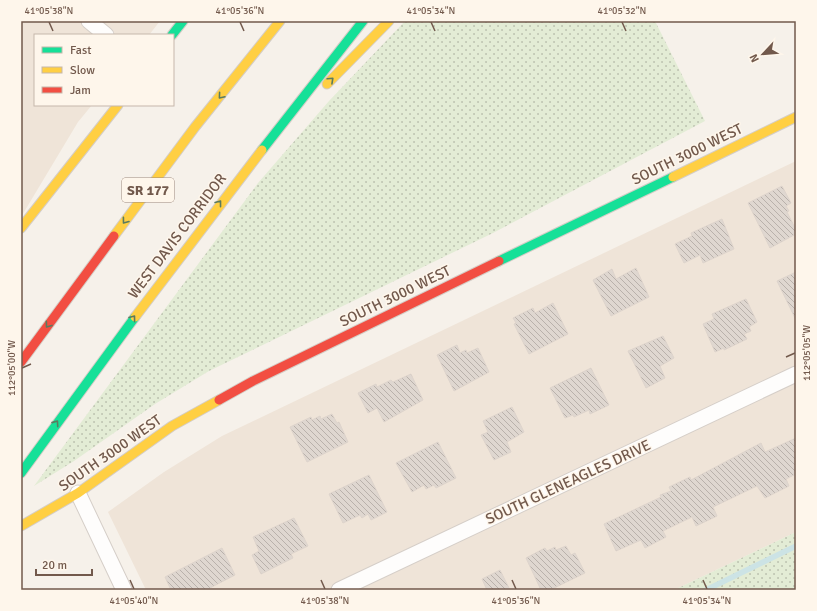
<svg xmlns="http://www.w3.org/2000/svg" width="817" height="611" font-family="Signika,sans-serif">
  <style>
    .residential { fill: #efe4d8 }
    .grass { fill: url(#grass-dots) }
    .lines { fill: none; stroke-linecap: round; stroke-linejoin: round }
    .stream { stroke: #cce3e5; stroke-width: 5.5 }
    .building { fill: url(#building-back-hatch); stroke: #ded4cc }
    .street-casing { stroke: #d5cec8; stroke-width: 17 }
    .fast-casing { stroke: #d4cdc6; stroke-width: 11 }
    .slow-casing { stroke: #d4cdc6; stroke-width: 11 }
    .jam-casing { stroke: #d4cdc6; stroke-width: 11 }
    .street { stroke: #fefdfc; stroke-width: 15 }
    .fast { stroke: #16e098; stroke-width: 9 }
    .slow { stroke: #ffcf43; stroke-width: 9 }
    .jam { stroke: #f24e42; stroke-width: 9 }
    .oneway { stroke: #5b7b5f }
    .ticks { fill: none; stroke: #72594c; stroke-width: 1.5 }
    .labels { text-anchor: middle; stroke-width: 3; stroke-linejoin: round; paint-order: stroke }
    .shield { fill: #fef6eb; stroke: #9c887c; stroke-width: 1 }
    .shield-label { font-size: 14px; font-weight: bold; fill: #72594c }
    .street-label { font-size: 15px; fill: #72594c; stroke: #fef6eb }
    .neatline { fill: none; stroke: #72594c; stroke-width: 1.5 }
    .ticks-label { font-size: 10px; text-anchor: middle; fill: #72594c }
  </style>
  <defs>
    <pattern id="grass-dots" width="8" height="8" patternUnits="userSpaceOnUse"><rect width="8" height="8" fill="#e3ecd5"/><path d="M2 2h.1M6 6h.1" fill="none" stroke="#bcc2af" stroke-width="1.8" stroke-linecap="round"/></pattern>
    <pattern id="building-back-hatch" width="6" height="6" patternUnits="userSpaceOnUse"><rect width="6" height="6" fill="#dfd7d0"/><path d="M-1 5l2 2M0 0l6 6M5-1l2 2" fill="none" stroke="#b9b1ab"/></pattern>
  </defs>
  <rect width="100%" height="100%" fill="#f6f1ea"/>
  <!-- residential -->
  <path class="residential" d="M21 21H160L149 35H35V105H92L78 122 21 217Z
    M796 161V532L674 590H146L108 512 164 472 222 436Z"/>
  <!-- grass -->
  <path class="grass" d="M405 21H655L705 121 493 233 209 371 155 404 74 461 34 486 258 183 329 101Z
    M796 532V590H674Z"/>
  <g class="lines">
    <!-- stream -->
    <path class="stream" d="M706 590 796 546"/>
  </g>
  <!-- building -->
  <path class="building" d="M782 186 791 203 786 206 789 211 787 212 796 230V234L770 248 748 203Z
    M722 219 734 249 703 263 700 255 684 263 675 244 692 236 691 233Z
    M636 268 649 297 611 316 593 280 612 269 616 279Z
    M796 272V320L777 281Z
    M746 299 757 322 749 327 751 331 744 334 747 339 724 350V348L715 352 703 324 714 319 712 314Z
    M553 303 568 334 529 354 514 324 516 323 513 318 533 308 535 313Z
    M663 336 674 358 660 366 665 378 646 388 628 351Z
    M457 345 460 353 466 350 467 353 478 348 489 372 454 391 437 355Z
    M591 368 609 405 590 414 589 410 574 417 573 415 565 418 550 388Z
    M411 374 423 400 384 422 377 408 368 413 358 393 376 384 377 387 391 380 393 382Z
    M512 407 524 432 507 442 511 452 494 460 481 435 488 432 483 421Z
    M332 414 337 423 339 422 348 442 307 462 290 427 311 417 312 420 320 416 321 419Z
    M796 438V474L786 479 789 486 765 498 757 486 713 507 717 516 696 526 692 517 663 531 666 537 645 548 641 540 616 551 604 524 661 497 660 495 671 491 669 487 690 477 691 480 761 443 765 452Z
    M438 442 456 478 436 488 434 485 426 489 424 485 412 492 396 463Z
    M369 475 387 512 371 520 368 514 362 518 360 515 343 523 329 494Z
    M294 518 308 546 291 554 293 558 261 574 252 555 259 551 253 537Z
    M566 546 571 555 575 553 585 573 550 590H541L526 558 545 548 547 551 555 547 556 550Z
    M222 548 235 575 206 590H171L165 577Z
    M500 570 510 590H487L482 579Z"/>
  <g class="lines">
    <defs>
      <path id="street" d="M89 21 106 35
        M78 493 124 590
        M339 590 796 374"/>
      <path id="fast" d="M172 35 183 21
        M262 150 363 21
        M499 261 673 177
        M21 473 135 317"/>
      <path id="slow" d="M327 84 389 21
        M673 177 796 117
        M21 228 118 105
        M114 236 195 127 280 21
        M135 317 262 150
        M21 526 78 493 172 426 219 400"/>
      <path id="jam" d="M21 362 114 236
        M219 400 253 381 499 261"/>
    </defs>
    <!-- street casing -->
    <use href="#street" class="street-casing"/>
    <!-- fast casing -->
    <use href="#fast" class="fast-casing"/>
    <!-- slow casing -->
    <use href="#slow" class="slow-casing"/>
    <!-- jam casing -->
    <use href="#jam" class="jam-casing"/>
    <!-- street -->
    <use href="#street" class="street"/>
    <!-- fast -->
    <use href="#fast" class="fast"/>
    <!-- slow -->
    <use href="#slow" class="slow"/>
    <!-- jam -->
    <use href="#jam" class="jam"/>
  </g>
  <!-- one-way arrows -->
  <defs><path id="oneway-chevron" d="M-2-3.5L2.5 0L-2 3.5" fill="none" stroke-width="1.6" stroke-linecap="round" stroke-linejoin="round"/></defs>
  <g class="oneway">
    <use href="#oneway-chevron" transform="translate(331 80) rotate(-43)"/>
    <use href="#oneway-chevron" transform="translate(221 96) rotate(130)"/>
    <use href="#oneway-chevron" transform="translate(219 203) rotate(-52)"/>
    <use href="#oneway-chevron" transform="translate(125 221) rotate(127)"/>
    <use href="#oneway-chevron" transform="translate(133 318) rotate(-53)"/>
    <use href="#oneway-chevron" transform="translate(48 325) rotate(126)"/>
    <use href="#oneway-chevron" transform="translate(56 423) rotate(-55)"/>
  </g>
  <!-- ticks -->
  <path class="ticks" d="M49 22 53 31M240 22 244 31M431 22 435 31M622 22 626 31M786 357 795 353M22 368 31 364M130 580 134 589M321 580 325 589M512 580 516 589M703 580 707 589"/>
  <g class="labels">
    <!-- shield labels -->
    <rect class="shield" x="122" y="178" width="52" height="24" rx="3"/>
    <g class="shield-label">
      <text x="148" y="195">SR 177</text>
    </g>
    <!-- street labels -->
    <g class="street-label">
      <text transform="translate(687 154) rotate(-26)" y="5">SOUTH 3000 WEST</text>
      <text transform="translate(177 236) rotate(-53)" y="5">WEST DAVIS CORRIDOR</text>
      <text transform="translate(395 296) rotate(-26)" y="5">SOUTH 3000 WEST</text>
      <text transform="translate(110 453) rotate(-35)" y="5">SOUTH 3000 WEST</text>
      <text transform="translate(568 482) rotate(-25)" y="5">SOUTH GLENEAGLES DRIVE</text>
    </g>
  </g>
  <!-- border -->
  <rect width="817" height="611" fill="none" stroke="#fef6eb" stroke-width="44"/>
  <!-- legend -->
  <rect x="34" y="34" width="140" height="72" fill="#fef6eb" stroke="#c6b7ab"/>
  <rect x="42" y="47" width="20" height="6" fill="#16e098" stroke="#c6b7ab"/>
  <text x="70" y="54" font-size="12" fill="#72594c">Fast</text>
  <rect x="42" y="67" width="20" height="6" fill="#ffcf43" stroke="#c6b7ab"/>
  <text x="70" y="74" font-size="12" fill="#72594c">Slow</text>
  <rect x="42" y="87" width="20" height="6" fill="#f24e42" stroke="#c6b7ab"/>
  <text x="70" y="94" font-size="12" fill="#72594c">Jam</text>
  <!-- north arrow -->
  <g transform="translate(763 54) rotate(244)" stroke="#fef6eb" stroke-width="3" paint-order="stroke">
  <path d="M0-3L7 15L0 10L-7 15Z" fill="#72594c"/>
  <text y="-6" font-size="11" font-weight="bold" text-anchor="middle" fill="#72594c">N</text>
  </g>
  <!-- scale -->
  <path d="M36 569v6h56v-6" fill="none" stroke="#72594c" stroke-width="2"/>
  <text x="42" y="569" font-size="12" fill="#72594c" stroke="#fef6eb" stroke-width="3" paint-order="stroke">20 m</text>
  <rect x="22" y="22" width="773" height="567" class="neatline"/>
  <g class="ticks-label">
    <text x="49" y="14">41°05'38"N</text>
    <text x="240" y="14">41°05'36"N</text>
    <text x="431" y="14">41°05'34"N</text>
    <text x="622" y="14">41°05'32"N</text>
    <text transform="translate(806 353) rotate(-90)" y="4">112°05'05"W</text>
    <text transform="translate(11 368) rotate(-90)" y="4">112°05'00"W</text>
    <text x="134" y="604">41°05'40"N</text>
    <text x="325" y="604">41°05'38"N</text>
    <text x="516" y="604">41°05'36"N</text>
    <text x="707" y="604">41°05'34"N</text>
  </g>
</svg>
